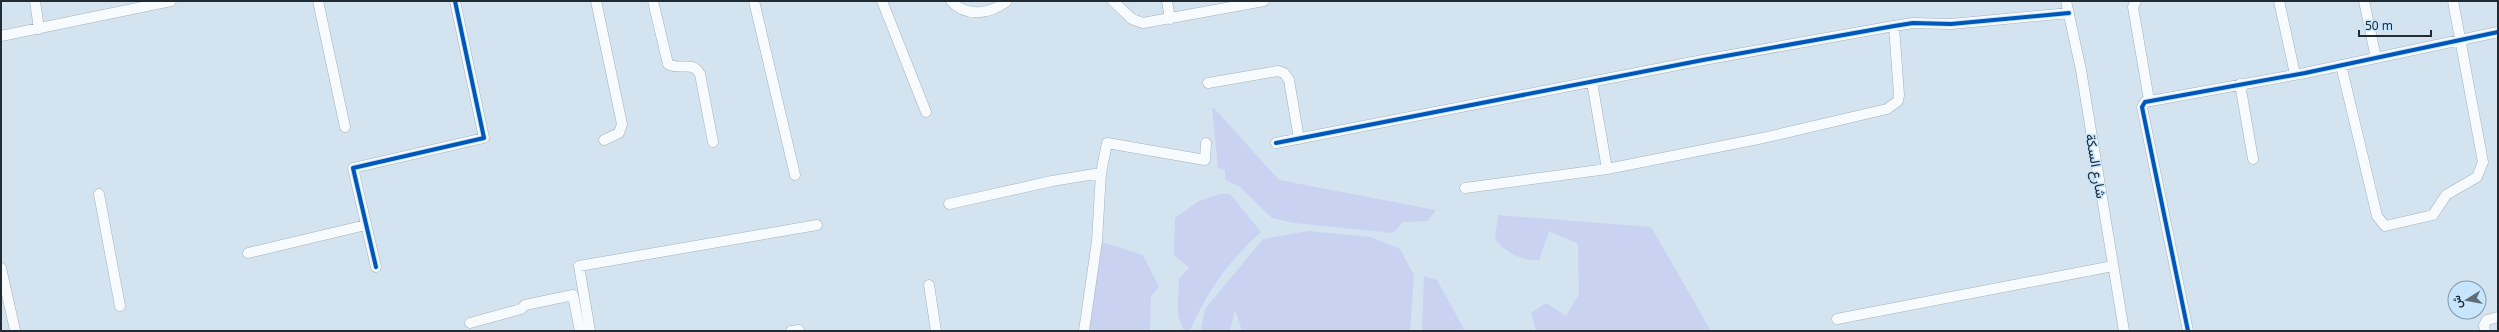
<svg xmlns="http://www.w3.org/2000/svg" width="2499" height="332" font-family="'Noto Sans',Vazirmatn,sans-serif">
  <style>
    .green { fill: #c9d2f1 }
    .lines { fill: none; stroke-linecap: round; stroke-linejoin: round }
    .minor-casing { stroke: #a4b1ba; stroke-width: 11 }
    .minor { stroke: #f8fbfd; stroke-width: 10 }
    .cycleway-casing { stroke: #c7e5fc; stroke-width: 6 }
    .cycleway { stroke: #0057b8; stroke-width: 4 }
    .labels { text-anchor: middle; stroke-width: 3; stroke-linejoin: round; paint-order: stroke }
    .street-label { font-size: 14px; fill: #202b34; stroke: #c7e5fc }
  </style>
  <rect width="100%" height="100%" fill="#d3e4f0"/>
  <!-- green -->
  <path class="green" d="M1212 108H1214L1279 180 1436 210 1428 221 1403 222 1393 233 1294 223 1272 218 1240 187 1225 180V170L1218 168Z
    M1220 194H1230L1261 232C1229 261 1207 291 1190 331H1185C1174 318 1179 295 1179 279L1189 268 1174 255 1175 218 1199 201Z
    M1498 215 1651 227 1711 331H1536L1531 313 1546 303 1566 316 1579 294 1578 244 1549 231 1539 260C1522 261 1506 253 1495 239Z
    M1308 231 1371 237 1400 249 1414 275 1410 331H1242L1235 310 1230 331H1205L1201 329 1205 309 1263 239Z
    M1102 242 1143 255 1159 287 1151 296 1150 331H1089Z
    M1424 276 1437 280 1465 331H1422Z"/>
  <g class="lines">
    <defs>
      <path id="minor" d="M35 1 39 29
        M318 1 345 127
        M596 1 622 124 619 133 604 140
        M653 1 668 64C679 71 692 60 700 74L713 142
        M754 1 795 175
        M882 1 926 112
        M951 1C967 18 990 14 1007 1
        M1113 1 1132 19 1143 23 1264 1
        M1167 1 1170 19
        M2066 1 2081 70 2124 331
        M2136 1 2133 7 2149 100
        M2279 1 2295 74
        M2364 1 2376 58
        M1 36 171 1
        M2341 65 2377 216 2385 226 2433 215 2446 195 2477 177 2483 162 2453 1
        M1592 82 1607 169
        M1208 83 1278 71 1284 73 1289 80 1299 139
        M2240 84 2253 159
        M1276 143 1703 60 1894 26 1913 23 1951 24 2069 13
        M1465 188 1607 169 1763 138 1887 109 1898 101 1899 95 1894 26
        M99 194 120 306
        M949 204 1052 181 1101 173
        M248 253 366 225
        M376 267 353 168 484 138 455 1
        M1 268 15 330
        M929 285 936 331
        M1837 319 2113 266
        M470 323 521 309 525 305 573 295 580 331
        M590 331 579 266 817 225
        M791 331 799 330
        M1084 331 1097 241 1101 173 1107 143 1205 160 1206 143
        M2188 331 2142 107 2145 102 2305 73 2498 32
        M2485 331 2484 325 2487 320 2498 317"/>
    </defs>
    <!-- minor casing -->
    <use href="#minor" class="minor-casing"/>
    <!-- minor -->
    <use href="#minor" class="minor"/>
    <defs>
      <path id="cycleway" d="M1276 143 1703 60 1894 26 1913 23 1951 24 2069 13
        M376 267 353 168 484 138 455 1
        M2188 331 2142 107 2145 102 2305 73 2498 32"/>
    </defs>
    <!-- cycleway casing -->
    <use href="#cycleway" class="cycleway-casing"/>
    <!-- cycleway -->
    <use href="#cycleway" class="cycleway"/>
  </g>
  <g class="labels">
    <!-- street labels -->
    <g class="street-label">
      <text transform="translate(2096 166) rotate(80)" y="5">شارع السكة</text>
    </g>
  </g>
  <!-- border -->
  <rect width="2499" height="332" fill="none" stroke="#202b34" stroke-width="4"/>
  <!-- north arrow -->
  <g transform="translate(2467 300) rotate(259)"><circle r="19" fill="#c7e5fc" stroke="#849bac"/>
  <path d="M0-3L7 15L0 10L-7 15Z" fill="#5f6c76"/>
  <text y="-6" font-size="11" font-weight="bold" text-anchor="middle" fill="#202b34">ش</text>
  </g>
  <!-- scale -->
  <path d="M2359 30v6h72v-6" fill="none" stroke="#202b34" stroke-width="2"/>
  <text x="2365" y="30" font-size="12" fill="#202b34" stroke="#c7e5fc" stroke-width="3" paint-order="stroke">50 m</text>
</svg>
